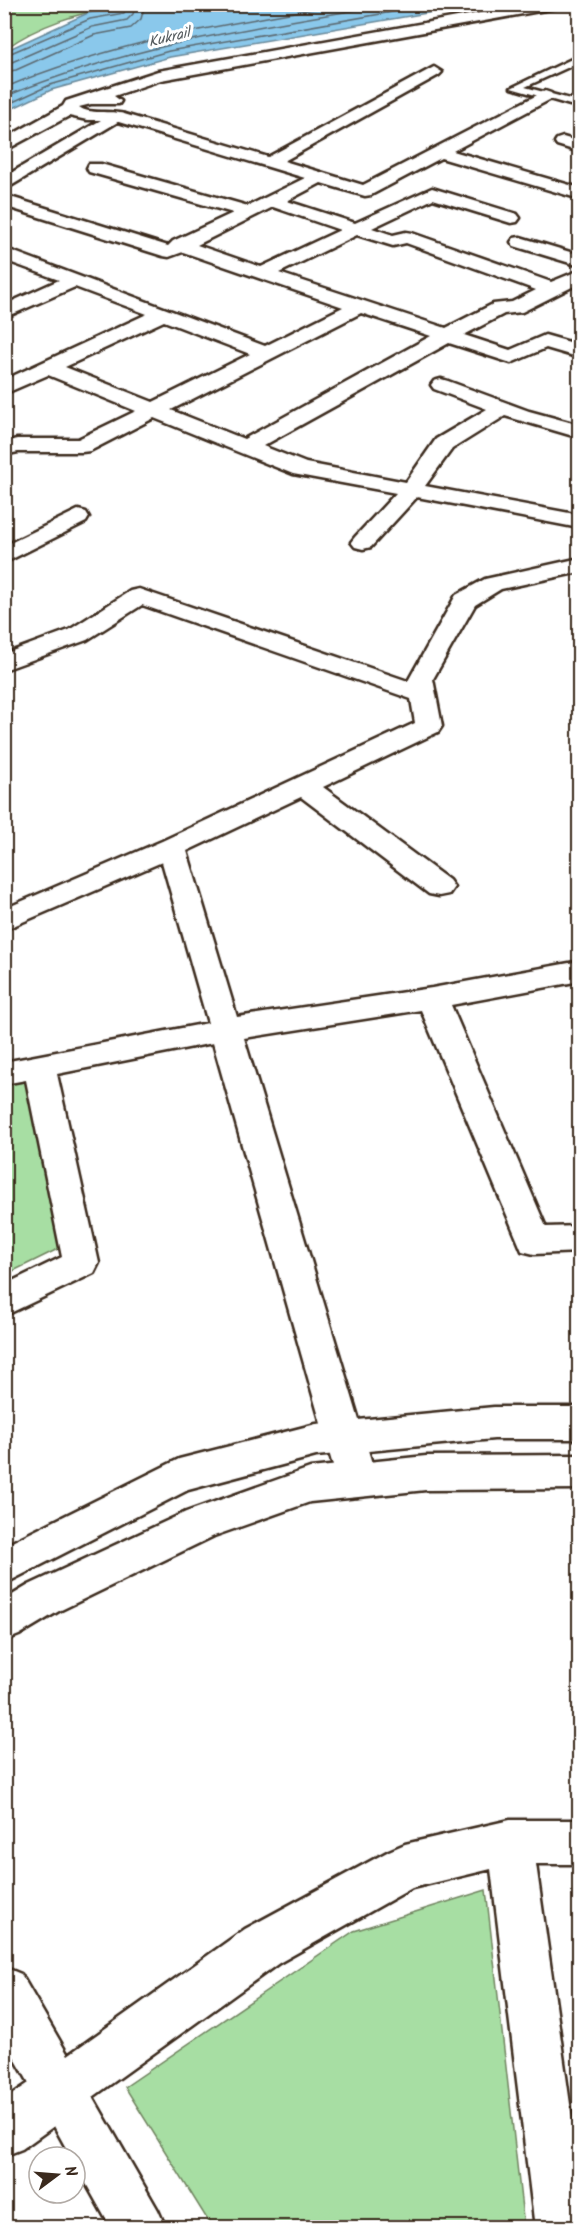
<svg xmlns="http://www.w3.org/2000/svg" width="584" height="2232" font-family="Kalam,sans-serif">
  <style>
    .green { fill: #a7dea3; stroke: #718460; stroke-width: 1.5 }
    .water { fill: #8ac8eb; stroke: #6a8999; stroke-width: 1.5 }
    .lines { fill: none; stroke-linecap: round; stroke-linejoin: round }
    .shore { stroke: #5b6970; stroke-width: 1.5 }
    .lane-casing { stroke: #3b2a1e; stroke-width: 5 }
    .street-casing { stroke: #3b2a1e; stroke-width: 5 }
    .secondary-casing { stroke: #3b2a1e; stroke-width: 5 }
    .lane { fill: #fff; fill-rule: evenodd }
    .street { fill: #fff; fill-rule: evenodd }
    .secondary { fill: #fff; fill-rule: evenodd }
    .labels { text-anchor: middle; stroke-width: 6; stroke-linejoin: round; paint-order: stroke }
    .far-water-label { font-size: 15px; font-style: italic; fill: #53595c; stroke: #fff }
  </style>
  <rect width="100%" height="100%" fill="#fff"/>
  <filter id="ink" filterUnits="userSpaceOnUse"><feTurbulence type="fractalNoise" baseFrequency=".0167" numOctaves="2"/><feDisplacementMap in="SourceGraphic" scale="12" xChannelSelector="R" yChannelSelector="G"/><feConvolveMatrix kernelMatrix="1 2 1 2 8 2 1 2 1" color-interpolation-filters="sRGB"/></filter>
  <g filter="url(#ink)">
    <!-- green -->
    <path class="green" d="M5 4H121V5C80 13 39 24 5 49Z
      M31 1077 66 1245 5 1275V1082Z
      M486 1890 524 2227H212L125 2087 354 1931Z"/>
    <!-- water -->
    <path class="water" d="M137 5V4L474 5 170 57 51 90 5 112V51L88 13Z"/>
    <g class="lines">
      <!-- shore -->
      <path class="shore" d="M4 56 90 19 124 13 128 4
        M4 63 12 62 92 27 127 20 133 14 136 4
        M4 72 16 70 94 35 131 28 141 19 145 4
        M4 88C112 42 226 24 341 4
        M4 97C132 44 257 27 393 4
        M4 106 50 85 169 51 438 4"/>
      <defs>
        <path id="lane" d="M580 55V62L525 87 570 99 580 96V102L570 105 511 88Z"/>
        <path id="street" d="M434 67 442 72 439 75 284 161 363 185 545 91 551 93 553 96 551 99 453 151 580 188V199L441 158 371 195 365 196 321 183 287 201 355 223 432 188 517 214 520 218 517 222 511 223 433 199 372 228 393 235 406 232 412 233 551 282 580 270V283L522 312 504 314 464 335 510 350 545 335 580 345V358L546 348 511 363 449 343 263 446 306 463 406 482 436 439 487 409 434 389 431 385 434 381 441 379 448 381 529 411 580 425V438L505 416 452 449 425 486 580 515V525L574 527 417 497 371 547 363 549 355 547 351 542 355 537 396 493 293 474 154 418 90 451 82 452H18L4 455V442L17 439H78L136 411 48 375 4 394V380L147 314 75 287 4 318V305L59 280 4 260V248L265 346 343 307 183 252 169 257 163 256 4 206V195L168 246 173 241 233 213 89 172 87 168 89 164H101L248 206 305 178 112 120 110 117 112 114H124L268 157ZM273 207 340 230 261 267 197 245ZM357 235 393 246 406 243 536 290 512 302 493 304 446 328 279 273ZM361 313 431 336 244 439 171 410ZM164 321 250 354 153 402 65 367Z
          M563 137 580 142V152L557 145 555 142 557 139Z
          M520 237 580 255V266L514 246 511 242 514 238Z
          M78 510 86 512 89 517 86 522 4 563V546Z
          M580 558V572L501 589 475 605 433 679 442 726 438 732 323 787 449 880 454 887 449 894 439 896 429 894 301 797 187 851 237 1017 432 988 580 961V981L451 1005 546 1227 580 1226V1252L534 1254 522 1251 421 1010 244 1038 377 1480 371 1492 357 1497 343 1492 337 1480 213 1043 57 1074 99 1263 94 1273 4 1316V1285L62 1257 26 1080 4 1084V1062L208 1023 162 862 4 930V909L162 841 415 723 411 699 142 605 87 640 4 670V654L69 630 130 591 139 589 408 681 456 595 485 579Z
          M510 1820H580V1864H536L580 2175V2228H535L491 1869 412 1888 279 1963 93 2097 158 2210 166 2228H111L75 2164V2157H71L54 2126 22 2149 4 2156V2100L29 2083 4 2039V1967L21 1974 68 2055 245 1929 389 1851 405 1844Z"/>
        <path id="secondary" d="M530 4H563L556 8 161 80 114 96 121 101 119 104H91L79 107C89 115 110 110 124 114L126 117 4 190V177L101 120H87L69 116 4 151V139L63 106 66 101 158 71Z
          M494 1407H580V1439H494L316 1456 188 1490 4 1584V1546L179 1459 316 1424Z
          M580 1455V1489L426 1490 310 1502 214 1536 59 1611 19 1635 4 1641V1600L29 1585 186 1512 310 1468 426 1456Z"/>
      </defs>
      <!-- lane casing -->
      <use href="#lane" class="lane-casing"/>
      <!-- street casing -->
      <use href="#street" class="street-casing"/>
      <!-- secondary casing -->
      <use href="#secondary" class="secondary-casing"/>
      <!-- lane -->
      <use href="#lane" class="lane"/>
      <!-- street -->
      <use href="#street" class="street"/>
      <!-- secondary -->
      <use href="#secondary" class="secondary"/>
    </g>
  </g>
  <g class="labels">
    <!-- far-water labels -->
    <g class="far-water-label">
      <text transform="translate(169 37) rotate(-14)" y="5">Kukrail</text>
    </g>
  </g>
  <!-- margin -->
  <rect width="584" height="2232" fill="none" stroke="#fff" stroke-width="24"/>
  <rect x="12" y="12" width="560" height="2208" fill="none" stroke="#3b2a1e" stroke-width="2" filter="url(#ink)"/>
  <!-- north arrow -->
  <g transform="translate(57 2175) rotate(74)"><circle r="28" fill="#ffffff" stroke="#b1aaa5" stroke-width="1.5"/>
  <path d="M0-4.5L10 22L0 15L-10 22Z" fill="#3b2a1e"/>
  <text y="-9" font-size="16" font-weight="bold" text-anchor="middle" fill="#3b2a1e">N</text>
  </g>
</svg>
